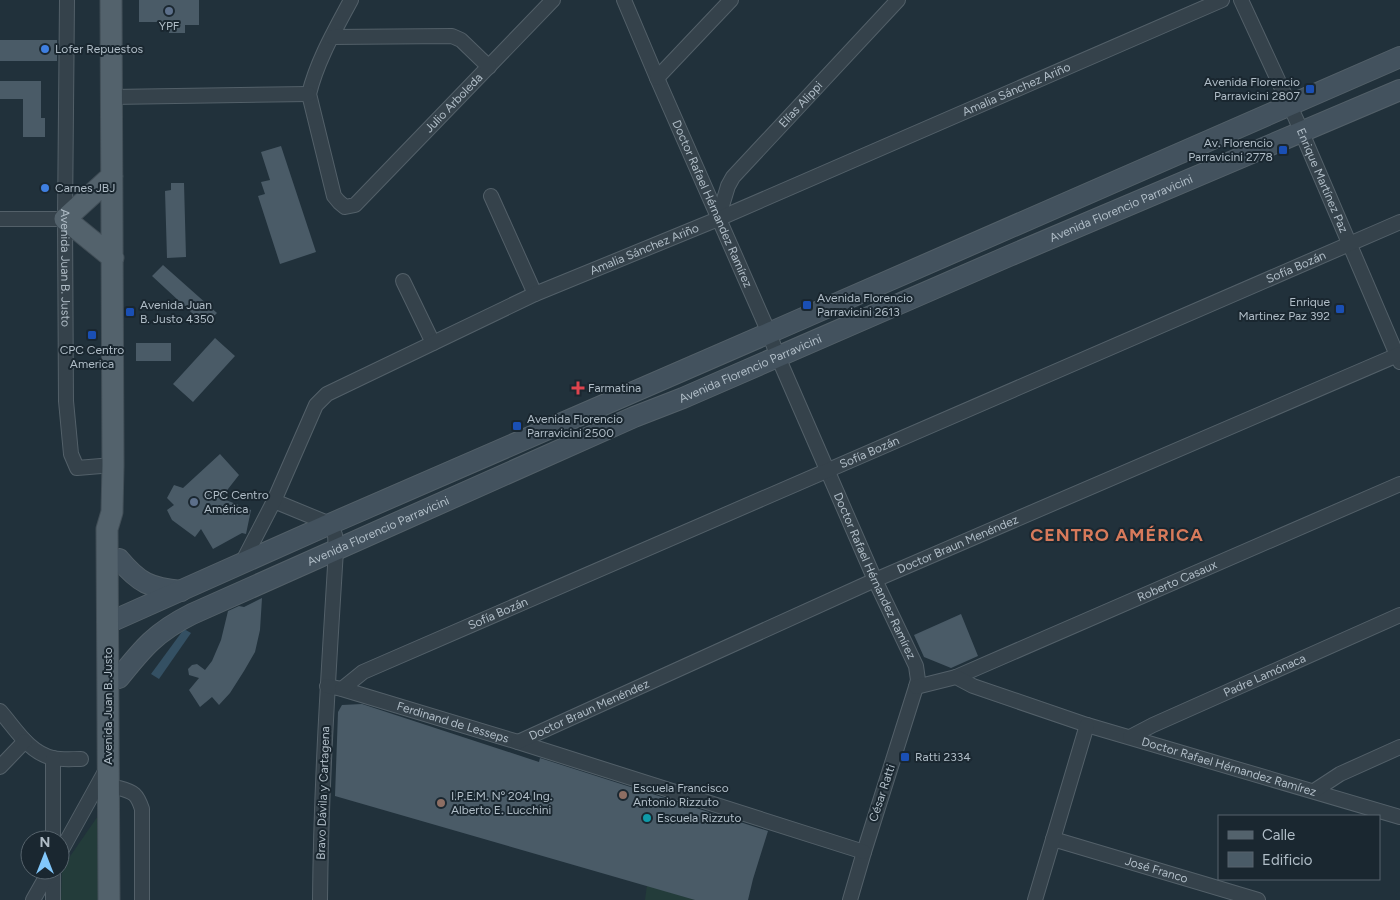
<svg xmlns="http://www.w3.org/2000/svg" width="1400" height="900" font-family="Figtree,sans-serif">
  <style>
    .green { fill: #233c3a }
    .water { fill: #345063 }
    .building { fill: #4a5b67 }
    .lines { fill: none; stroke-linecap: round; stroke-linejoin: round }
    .street-casing { stroke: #536069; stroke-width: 16 }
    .secondary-casing { stroke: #536069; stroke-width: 22 }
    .primary-casing { stroke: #414e57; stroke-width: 23 }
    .street { stroke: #35424b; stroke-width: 14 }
    .secondary { stroke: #43525e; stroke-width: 20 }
    .primary { stroke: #53626c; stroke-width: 21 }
    .service-dot { fill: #5c6f8a; stroke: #1a2730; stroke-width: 2 }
    .shop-dot { fill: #3f7fe0; stroke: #1a2730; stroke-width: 2 }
    .transit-dot { fill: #1a4fb4; stroke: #1a2730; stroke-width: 2 }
    .health-dot { fill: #e0444e; stroke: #1a2730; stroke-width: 2 }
    .education-dot { fill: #8d6e63; stroke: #1a2730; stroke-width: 2 }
    .culture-dot { fill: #0f9aa8; stroke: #1a2730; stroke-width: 2 }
    .labels { text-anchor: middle; stroke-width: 4; stroke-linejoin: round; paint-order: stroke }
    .poi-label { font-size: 12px; fill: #b0bdc7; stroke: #1a2730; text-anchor: start }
    .street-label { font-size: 12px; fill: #b0bdc7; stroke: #1a2730 }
    .district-label { font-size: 18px; font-weight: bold; letter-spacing: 1px; fill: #d77a5b; stroke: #1a2730 }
  </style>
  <rect width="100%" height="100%" fill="#21313b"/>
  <!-- green -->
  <path class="green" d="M100 813V900H61L62 868Z
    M647 885 695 900H645Z"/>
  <!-- water -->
  <path class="water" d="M184 629 191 633 159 679 151 674Z"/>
  <!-- building -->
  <path class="building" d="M139 0H199V25H185V33H169V22H139Z
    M0 40H57V61H0Z
    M0 81H41V118H45V137H23V99H0Z
    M281 146 316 252 280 264 258 196 265 194 261 182 270 180 261 152Z
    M171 183H184L186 257 167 258 165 191 171 190Z
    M163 265 217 313 205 325 152 276Z
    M215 338 235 356 193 402 173 384Z
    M136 343H171V361H136Z
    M220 454 239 475 221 498 251 510 246 534 242 533 213 549 201 529 195 537 172 520 167 510 174 505 167 498 174 485 183 488Z
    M262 598 260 630 255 652 244 671 230 693 219 705 212 697 200 707 189 690 199 678 189 675 188 669 192 665 197 664 205 670 212 661 221 640 228 611 239 606 244 607Z
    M961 614 978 656 951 668 924 657 914 635Z
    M362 704 539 762 540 758 768 831 753 879 748 900H695L335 796 338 712 342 705Z"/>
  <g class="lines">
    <defs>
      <g id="street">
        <path id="s1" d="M67 0 65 219 66 401 71 454 77 468 113 465"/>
        <path id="s2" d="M351 0C335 30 317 61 309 94L334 196 339 202 345 207 355 205 553 0"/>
        <path id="s3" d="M624 0 657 78 769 333 778 357 875 580 916 666 918 680 916 687 864 852 850 900"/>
        <path id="s4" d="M1241 0 1296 119 1400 362"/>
        <path d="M332 37 452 36 461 40 489 67"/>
        <path d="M657 78 731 0"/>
        <path d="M112 97 309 94"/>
        <path d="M491 196 535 294"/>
        <path d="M0 219H65"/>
        <path id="s5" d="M718 219 728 186 733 177 898 0"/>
        <path d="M403 281 433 343"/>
        <path d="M274 501 330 524 335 535 336 550C329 666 321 783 320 900"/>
        <path id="s6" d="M242 563 274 501 316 405 327 394 535 294 718 219 1222 0"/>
        <path id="s7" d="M956 677 1400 484"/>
        <path id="s8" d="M327 686 342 689 518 742 864 852"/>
        <path id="s9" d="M916 687 956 677 973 686 1087 725 1400 817"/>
        <path id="s10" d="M342 689 363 672 1400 222"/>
        <path d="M0 711C15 728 29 753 53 758 62 760 72 759 81 759"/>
        <path id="s11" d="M1130 737 1153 725 1400 615"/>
        <path id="s12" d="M518 742 875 580 1400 354"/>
        <path d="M53 758V840"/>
        <path d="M0 767 25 741"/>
        <path d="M119 788C134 792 137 794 142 809V900"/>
        <path d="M1314 791 1340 774 1400 747"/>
        <path id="s13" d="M1053 839 1258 900"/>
        <path d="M60 853 107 768"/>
        <path d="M53 870V900"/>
        <path d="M33 900 50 870"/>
        <path d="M1035 900 1087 725"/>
      </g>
      <g id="secondary">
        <path d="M119 559C139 583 150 588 181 591"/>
        <path d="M108 623 330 524 769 333 1400 57"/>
        <path id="s14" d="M119 678C143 648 156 632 192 614L634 417 683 398 1009 256 1400 90"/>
      </g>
      <path id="primary" d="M112 176 65 219 113 258
        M109 900 107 529 112 512 113 465 111 0"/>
    </defs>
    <!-- street casing -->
    <use href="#street" class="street-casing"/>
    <!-- secondary casing -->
    <use href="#secondary" class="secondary-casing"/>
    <!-- primary casing -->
    <use href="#primary" class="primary-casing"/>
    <!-- street -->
    <use href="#street" class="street"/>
    <!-- secondary -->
    <use href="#secondary" class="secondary"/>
    <!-- primary -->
    <use href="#primary" class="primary"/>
  </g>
  <!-- markers -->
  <g class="service-dot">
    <circle cx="169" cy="11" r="5"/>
    <circle cx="194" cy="502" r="5"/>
  </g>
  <g class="shop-dot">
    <circle cx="45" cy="49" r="5"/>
    <circle cx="45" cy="188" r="5"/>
  </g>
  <g class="transit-dot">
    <rect x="1305" y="84" width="10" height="10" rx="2.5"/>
    <rect x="1278" y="145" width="10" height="10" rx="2.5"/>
    <rect x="802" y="300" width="10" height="10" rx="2.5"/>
    <rect x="1335" y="304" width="10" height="10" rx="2.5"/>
    <rect x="125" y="307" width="10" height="10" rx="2.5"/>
    <rect x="87" y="330" width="10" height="10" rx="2.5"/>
    <rect x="512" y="421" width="10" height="10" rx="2.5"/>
    <rect x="900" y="752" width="10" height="10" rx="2.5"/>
  </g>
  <path class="health-dot" d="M575.5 380.5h5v5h5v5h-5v5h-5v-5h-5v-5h5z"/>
  <g class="education-dot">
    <circle cx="623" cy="795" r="5"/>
    <circle cx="441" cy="803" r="5"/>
  </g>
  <circle class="culture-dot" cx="647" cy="818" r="5"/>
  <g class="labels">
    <!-- poi labels -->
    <g class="poi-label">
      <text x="169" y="30" text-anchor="middle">YPF</text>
      <text x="55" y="53">Lofer Repuestos</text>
      <text x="1300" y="86" text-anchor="end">Avenida Florencio<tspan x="1300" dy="14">Parravicini 2807</tspan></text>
      <text x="1273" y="147" text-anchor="end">Av. Florencio<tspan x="1273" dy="14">Parravicini 2778</tspan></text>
      <text x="55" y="192">Carnes JBJ</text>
      <text x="817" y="302">Avenida Florencio<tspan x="817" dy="14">Parravicini 2613</tspan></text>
      <text x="1330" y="306" text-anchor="end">Enrique<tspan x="1330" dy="14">Martinez Paz 392</tspan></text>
      <text x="140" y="309">Avenida Juan<tspan x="140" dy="14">B. Justo 4350</tspan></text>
      <text x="92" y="354" text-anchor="middle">CPC Centro<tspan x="92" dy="14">America</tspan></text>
      <text x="588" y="392">Farmatina</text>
      <text x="527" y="423">Avenida Florencio<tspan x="527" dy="14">Parravicini 2500</tspan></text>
      <text x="204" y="499">CPC Centro<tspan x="204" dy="14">América</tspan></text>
      <text x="915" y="761">Ratti 2334</text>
      <text x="633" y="792">Escuela Francisco<tspan x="633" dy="14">Antonio Rizzuto</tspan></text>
      <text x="451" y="800">I.P.E.M. Nº 204 Ing.<tspan x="451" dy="14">Alberto E. Lucchini</tspan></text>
      <text x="657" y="822">Escuela Rizzuto</text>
    </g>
    <!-- street labels -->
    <g class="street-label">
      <text dy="4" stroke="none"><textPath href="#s6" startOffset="944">Amalia Sánchez Ariño</textPath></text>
      <text dy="4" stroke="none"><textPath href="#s2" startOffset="376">Julio Arboleda</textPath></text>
      <text dy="4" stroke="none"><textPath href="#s5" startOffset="144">Elías Alippi</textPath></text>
      <text dy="4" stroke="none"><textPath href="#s4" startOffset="198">Enrique Martínez Paz</textPath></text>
      <text dy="4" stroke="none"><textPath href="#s3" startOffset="222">Doctor Rafael Hérnandez Ramírez</textPath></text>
      <text dy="4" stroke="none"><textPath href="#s14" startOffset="1112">Avenida Florencio Parravicini</textPath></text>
      <text dy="4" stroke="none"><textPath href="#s6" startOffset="539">Amalia Sánchez Ariño</textPath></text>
      <text dy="4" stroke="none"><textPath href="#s1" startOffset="268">Avenida Juan B. Justo</textPath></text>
      <text dy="4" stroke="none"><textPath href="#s10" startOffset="1044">Sofía Bozán</textPath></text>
      <text dy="4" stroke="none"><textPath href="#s14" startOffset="708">Avenida Florencio Parravicini</textPath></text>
      <text dy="4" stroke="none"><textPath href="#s10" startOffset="579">Sofía Bozán</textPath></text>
      <text dy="4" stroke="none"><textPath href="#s14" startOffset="302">Avenida Florencio Parravicini</textPath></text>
      <text dy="4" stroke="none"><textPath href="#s12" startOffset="482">Doctor Braun Menéndez</textPath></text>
      <text dy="4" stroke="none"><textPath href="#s3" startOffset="628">Doctor Rafael Hérnandez Ramírez</textPath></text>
      <text dy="4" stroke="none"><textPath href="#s7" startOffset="241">Roberto Casaux</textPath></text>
      <text dy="4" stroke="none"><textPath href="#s10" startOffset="174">Sofía Bozán</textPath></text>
      <text dy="4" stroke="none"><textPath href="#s11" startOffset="148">Padre Lamónaca</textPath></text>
      <text transform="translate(108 706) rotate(-90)" y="4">Avenida Juan B. Justo</text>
      <text dy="4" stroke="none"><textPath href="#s12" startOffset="78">Doctor Braun Menéndez</textPath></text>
      <text dy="4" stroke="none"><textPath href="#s8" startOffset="131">Ferdinand de Lesseps</textPath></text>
      <text dy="4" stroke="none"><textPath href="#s9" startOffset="329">Doctor Rafael Hérnandez Ramírez</textPath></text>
      <text transform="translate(323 793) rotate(-88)" y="4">Bravo Dávila y Cartagena</text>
      <text transform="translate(882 793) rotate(-72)" y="4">César Ratti</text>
      <text dy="4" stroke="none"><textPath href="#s13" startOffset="108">José Franco</textPath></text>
    </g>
    <!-- district labels -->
    <g class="district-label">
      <text x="1117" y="541">CENTRO AMÉRICA</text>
    </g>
  </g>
  <!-- legend -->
  <rect x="1218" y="815" width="162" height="65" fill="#1a2730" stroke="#56636c"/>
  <rect x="1228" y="831" width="25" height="8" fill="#53626c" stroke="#56636c"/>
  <text x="1262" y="840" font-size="15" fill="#b0bdc7">Calle</text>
  <rect x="1228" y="852" width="25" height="15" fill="#4a5b67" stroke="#56636c"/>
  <text x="1262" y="865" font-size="15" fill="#b0bdc7">Edificio</text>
  <!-- north arrow -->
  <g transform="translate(45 855)"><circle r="24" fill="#1a2730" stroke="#56636c"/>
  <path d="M0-4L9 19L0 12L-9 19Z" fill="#81c7fb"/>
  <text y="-8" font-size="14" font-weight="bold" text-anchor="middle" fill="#b0bdc7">N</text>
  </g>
</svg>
